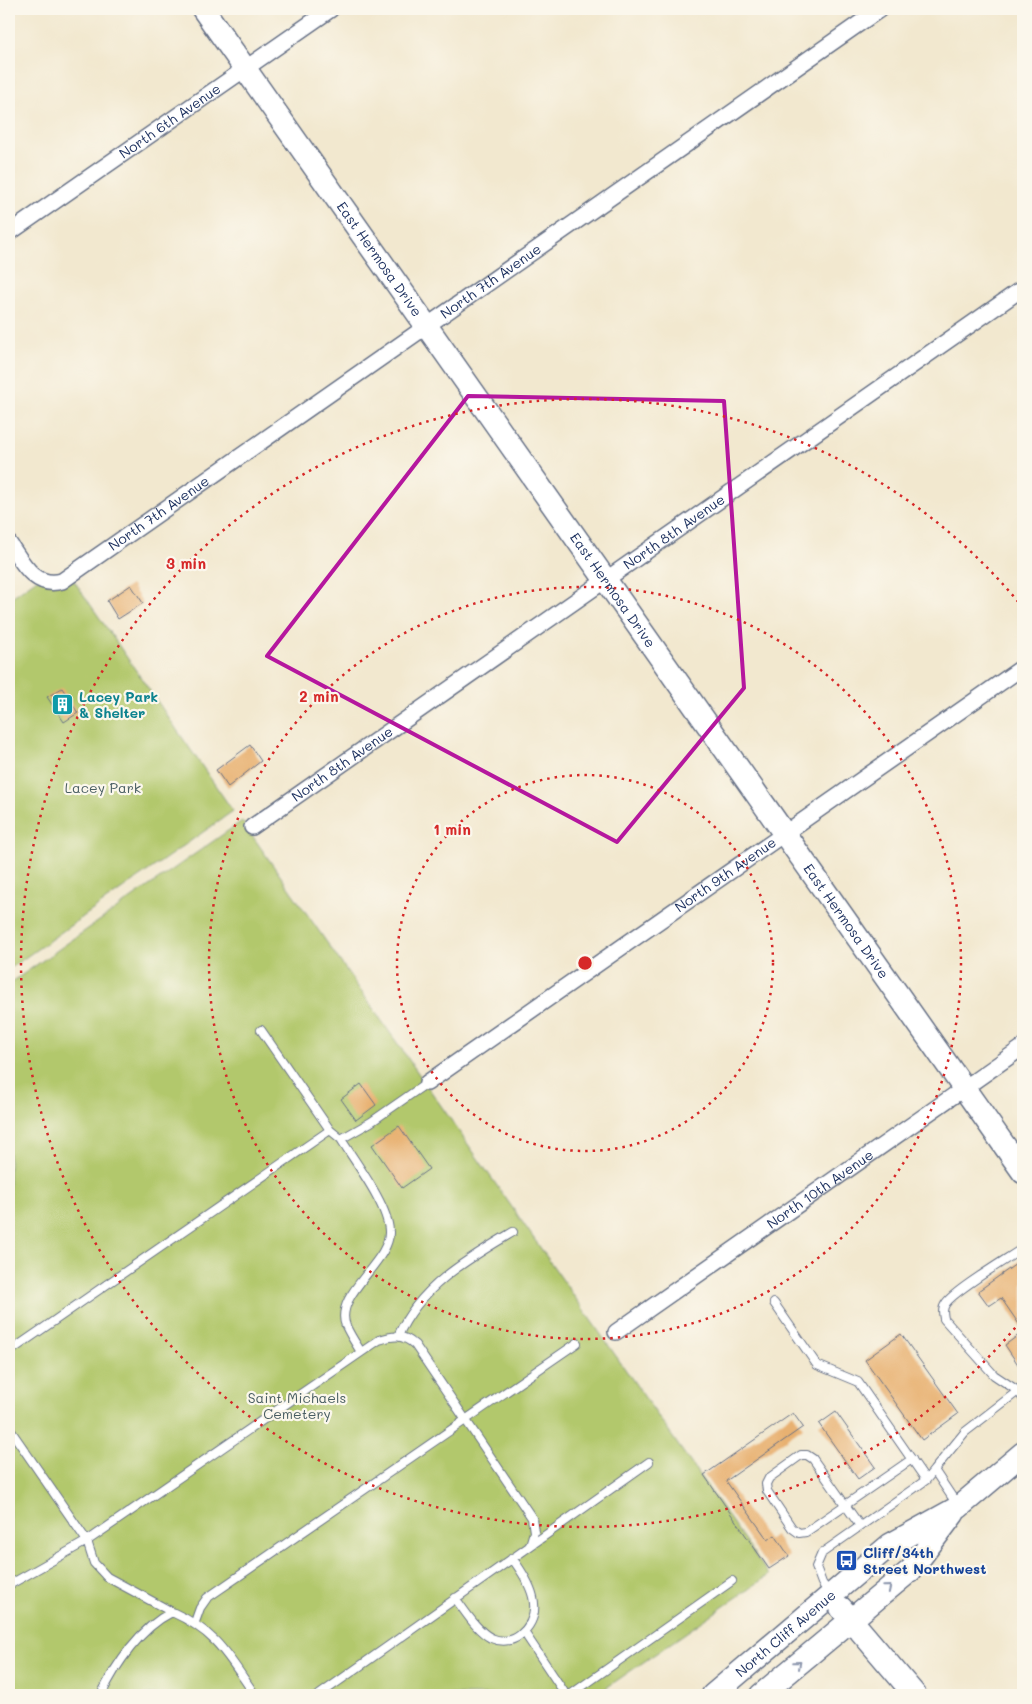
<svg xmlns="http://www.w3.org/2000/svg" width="1032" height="1704" font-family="Mali,sans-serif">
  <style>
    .green { fill: #b2c86c; stroke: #667c65 }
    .building { fill: #e8b171 }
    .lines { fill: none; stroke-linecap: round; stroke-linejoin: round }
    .lane-casing { stroke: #667086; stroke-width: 10 }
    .street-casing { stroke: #667086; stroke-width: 18 }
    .secondary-casing { stroke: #667086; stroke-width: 25 }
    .lane { stroke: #fff; stroke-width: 8 }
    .street { stroke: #fff; stroke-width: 15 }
    .secondary { stroke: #fff; stroke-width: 22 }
    .oneway { stroke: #8d97ae }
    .marked { fill: none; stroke: #b5179e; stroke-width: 4; stroke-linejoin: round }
    .ring { fill: none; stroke: #d62828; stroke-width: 2.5; stroke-dasharray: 2.5 5 }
    .labels { text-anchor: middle; stroke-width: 4.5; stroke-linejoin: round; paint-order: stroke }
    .street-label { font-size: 14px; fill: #1b2f5e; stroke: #fbf7ec }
    .culture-label { font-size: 14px; font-weight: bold; fill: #0d838f; stroke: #fbf7ec; text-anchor: start }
    .park-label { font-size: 14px; fill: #485d62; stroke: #fbf7ec }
    .transit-label { font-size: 14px; font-weight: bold; fill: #164399; stroke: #fbf7ec; text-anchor: start }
    .centre { fill: #d62828; stroke: #fbf7ec; stroke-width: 2.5 }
    .ring-label { font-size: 15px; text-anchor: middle; font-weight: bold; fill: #d62828; stroke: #fbf7ec; stroke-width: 4.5; stroke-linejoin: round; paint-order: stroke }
  </style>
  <rect width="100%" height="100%" fill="#fbf7ec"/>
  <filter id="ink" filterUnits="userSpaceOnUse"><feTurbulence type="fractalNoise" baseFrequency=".02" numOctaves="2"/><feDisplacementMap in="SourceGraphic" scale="10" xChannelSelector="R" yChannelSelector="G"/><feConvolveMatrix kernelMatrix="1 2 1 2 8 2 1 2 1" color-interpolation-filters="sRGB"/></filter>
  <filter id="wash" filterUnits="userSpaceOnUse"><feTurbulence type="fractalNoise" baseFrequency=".0096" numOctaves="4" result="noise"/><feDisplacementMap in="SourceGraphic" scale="20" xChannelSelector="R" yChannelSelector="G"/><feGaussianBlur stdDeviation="1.12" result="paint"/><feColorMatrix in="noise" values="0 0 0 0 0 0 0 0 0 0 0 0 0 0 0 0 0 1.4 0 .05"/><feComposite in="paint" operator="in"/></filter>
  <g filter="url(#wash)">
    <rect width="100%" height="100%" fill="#f2e8cf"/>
    <!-- green -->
    <path class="green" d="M70 575 233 811 9 969V599L37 579Z
      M242 821 769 1575 596 1695H9V984Z"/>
    <g id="blocks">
      <!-- building -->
      <path class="building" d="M131 585 143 603 118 619 107 601Z
        M62 688 78 713 64 722 47 697Z
        M250 745 261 761 228 787 216 770Z
        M361 1084 376 1105 356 1120 341 1099Z
        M399 1126 429 1169 402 1188 372 1145Z
        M1023 1259V1330L1001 1298 989 1306 978 1291Z
        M1023 1332V1372L1005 1345Z
        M901 1334 958 1414 922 1440 865 1360Z
        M836 1412 875 1467 858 1479 819 1424Z
        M793 1413 803 1427 726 1481 768 1540 775 1535 789 1556 769 1569 704 1475Z"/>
    </g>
  </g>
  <g filter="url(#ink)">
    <use href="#blocks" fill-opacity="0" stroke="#667086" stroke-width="1"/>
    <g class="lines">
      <defs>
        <path id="lane" d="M261 1030 330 1130
          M341 1139 371 1122 427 1083
          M774 1303 817 1365 858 1382 926 1480
          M398 1336C420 1286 468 1259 513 1232
          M9 1352 330 1130 341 1139C355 1162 388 1205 389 1231 391 1262 333 1294 346 1326 350 1335 356 1344 361 1352
          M1023 1387 1018 1391 1023 1398
          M9 1428 87 1541 94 1563 107 1577 172 1612
          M934 1470 965 1432 1018 1391 994 1375 944 1319C943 1313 942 1308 946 1303 955 1290 1007 1259 1023 1248
          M860 1526 813 1459 807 1455H801L769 1478 766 1484 767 1491 792 1528 799 1533 806 1532 912 1459
          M9 1585 87 1541 379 1340C394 1335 403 1334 415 1345L532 1518 534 1532 530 1545
          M829 1593 822 1583 816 1567 822 1553 926 1480 934 1470 958 1506
          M455 1598C465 1611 476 1630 491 1638 500 1642 512 1642 520 1635 548 1612 529 1581 512 1558
          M195 1622 200 1608 207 1598 577 1343
          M524 1632 566 1695
          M101 1695C116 1664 140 1628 172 1612 217 1632 228 1656 255 1695
          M319 1695 649 1462
          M570 1695 732 1581"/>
        <g id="street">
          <path id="s1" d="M9 233 331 9"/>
          <path id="s2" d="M9 543C22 562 35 589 62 581L880 9"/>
          <path id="s3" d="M252 827 1023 288"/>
          <path id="s4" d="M427 1083 1023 667"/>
          <path id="s5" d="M616 1332 1023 1047"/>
        </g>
        <g id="secondary">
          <path id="s6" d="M203 9 1023 1172"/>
          <path d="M841 1608 915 1695"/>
          <path id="s7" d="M713 1695 890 1545 959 1507 1023 1453"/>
          <path d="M761 1695 911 1570 953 1514"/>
        </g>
      </defs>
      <!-- lane casing -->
      <use href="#lane" class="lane-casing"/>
      <!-- street casing -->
      <use href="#street" class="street-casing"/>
      <!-- secondary casing -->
      <use href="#secondary" class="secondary-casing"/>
      <!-- lane -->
      <use href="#lane" class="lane"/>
      <!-- street -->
      <use href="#street" class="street"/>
      <!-- secondary -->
      <use href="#secondary" class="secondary"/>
    </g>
    <!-- one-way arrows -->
    <defs><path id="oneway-chevron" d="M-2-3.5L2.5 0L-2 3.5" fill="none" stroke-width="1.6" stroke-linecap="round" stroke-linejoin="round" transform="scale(1.25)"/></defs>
    <g class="oneway">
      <use href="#oneway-chevron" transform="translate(888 1588) rotate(-39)"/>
      <use href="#oneway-chevron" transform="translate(798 1664) rotate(-41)"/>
    </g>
  </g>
  <!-- marked area -->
  <path class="marked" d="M468 396 724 401 744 688 617 842 267 656Z"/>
  <!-- distance rings -->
  <g class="ring">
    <circle cx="585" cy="963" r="188"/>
    <circle cx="585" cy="963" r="376"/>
    <path d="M1020 1322A564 564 0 1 1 1020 604"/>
  </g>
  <!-- icons -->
  <defs>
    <symbol id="building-square" viewBox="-11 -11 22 22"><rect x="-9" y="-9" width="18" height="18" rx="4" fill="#0f9aa8" stroke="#fbf7ec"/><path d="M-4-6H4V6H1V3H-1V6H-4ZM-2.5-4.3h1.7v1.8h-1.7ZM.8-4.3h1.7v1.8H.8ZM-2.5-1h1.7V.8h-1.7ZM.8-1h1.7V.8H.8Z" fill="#fff"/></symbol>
    <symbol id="bus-square" viewBox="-11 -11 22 22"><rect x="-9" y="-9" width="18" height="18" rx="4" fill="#1a4fb4" stroke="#fbf7ec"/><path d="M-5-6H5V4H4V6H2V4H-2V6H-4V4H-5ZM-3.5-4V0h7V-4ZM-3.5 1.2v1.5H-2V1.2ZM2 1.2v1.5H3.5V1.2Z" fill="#fff"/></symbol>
  </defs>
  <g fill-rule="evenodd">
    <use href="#building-square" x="50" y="692" width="25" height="25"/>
    <use href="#bus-square" x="834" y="1548" width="25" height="25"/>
  </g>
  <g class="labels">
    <!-- street labels -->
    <g class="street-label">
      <text dy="5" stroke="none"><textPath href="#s1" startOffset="196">North 6th Avenue</textPath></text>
      <text dy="5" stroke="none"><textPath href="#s6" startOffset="306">East Hermosa Drive</textPath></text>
      <text dy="5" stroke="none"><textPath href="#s2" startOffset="594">North 7th Avenue</textPath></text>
      <text dy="5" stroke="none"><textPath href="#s2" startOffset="189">North 7th Avenue</textPath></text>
      <text dy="5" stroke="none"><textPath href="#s3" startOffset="515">North 8th Avenue</textPath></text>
      <text dy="5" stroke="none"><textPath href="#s6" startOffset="711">East Hermosa Drive</textPath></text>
      <text dy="5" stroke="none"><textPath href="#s3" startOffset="110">North 8th Avenue</textPath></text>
      <text dy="5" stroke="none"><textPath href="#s4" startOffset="364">North 9th Avenue</textPath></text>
      <text dy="5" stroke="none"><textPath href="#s6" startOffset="1116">East Hermosa Drive</textPath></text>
      <text dy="5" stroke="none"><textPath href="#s5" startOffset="249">North 10th Avenue</textPath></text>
      <text dy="5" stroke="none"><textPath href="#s7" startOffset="95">North Cliff Avenue</textPath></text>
    </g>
    <!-- culture labels -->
    <g class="culture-label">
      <text x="79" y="702">Lacey Park<tspan x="79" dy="16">&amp; Shelter</tspan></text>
    </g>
    <!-- park labels -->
    <g class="park-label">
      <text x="103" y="793">Lacey Park</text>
      <text x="297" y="1403">Saint Michaels<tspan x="297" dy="16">Cemetery</tspan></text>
    </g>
    <!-- transit labels -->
    <g class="transit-label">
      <text x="863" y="1558">Cliff/34th<tspan x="863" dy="16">Street Northwest</tspan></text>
    </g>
  </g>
  <circle cx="585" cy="963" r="8" class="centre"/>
  <g class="ring-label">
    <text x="186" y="569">3 min</text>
    <text x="319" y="702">2 min</text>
    <text x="452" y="835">1 min</text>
  </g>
  <!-- margin -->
  <rect width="1032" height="1704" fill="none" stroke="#fbf7ec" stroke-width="30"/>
</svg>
